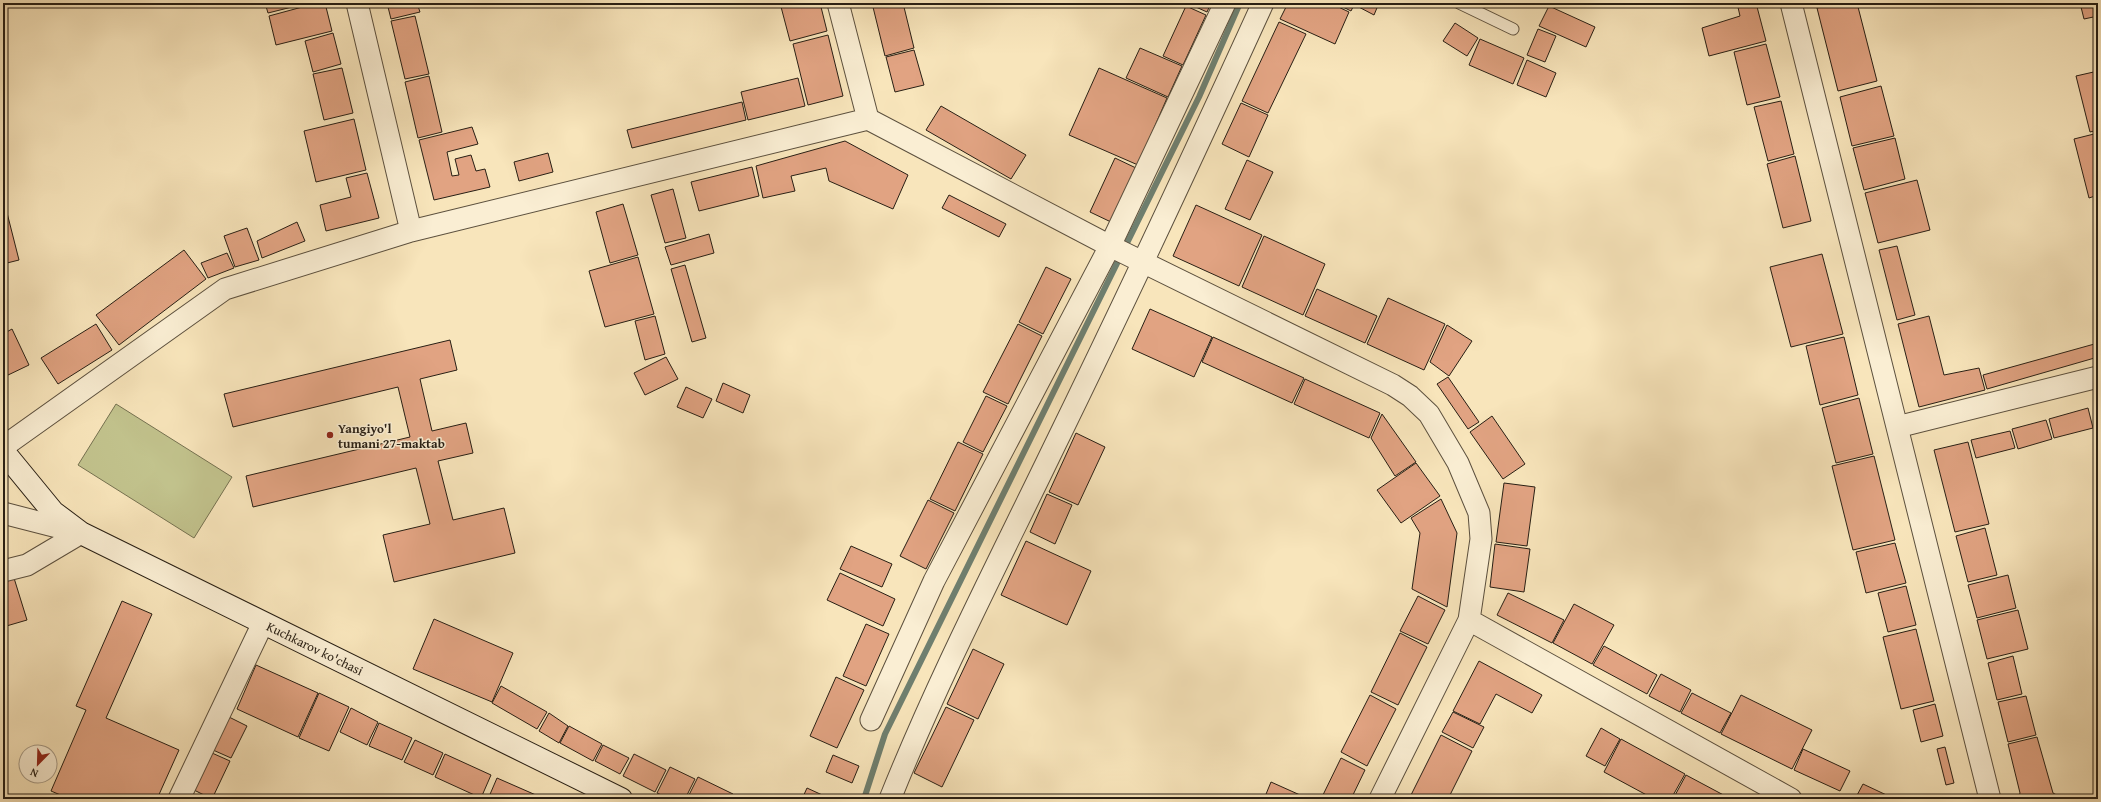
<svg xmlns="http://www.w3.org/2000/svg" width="2101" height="802" font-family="'Gentium Book Plus',serif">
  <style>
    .green { fill: #c2c38d; stroke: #757150 }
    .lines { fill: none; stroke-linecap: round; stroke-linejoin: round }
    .stream { stroke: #6f7f6f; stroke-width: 6 }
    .building { fill: #e1a382; stroke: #281f14 }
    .service-casing { stroke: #5c503e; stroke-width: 13 }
    .minor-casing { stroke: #5c503e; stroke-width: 23 }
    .secondary-casing { stroke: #281f14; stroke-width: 24 }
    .service { stroke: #faeed3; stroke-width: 11 }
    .minor { stroke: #faeed3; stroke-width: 21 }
    .secondary { stroke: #faeed3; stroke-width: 22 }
    .poi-dot { fill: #8f2418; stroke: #faeed3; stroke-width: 1.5 }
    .labels { text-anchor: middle; stroke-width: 3; stroke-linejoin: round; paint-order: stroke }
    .poi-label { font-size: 13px; font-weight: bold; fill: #281f14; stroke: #faeed3; text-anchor: start }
    .street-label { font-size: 13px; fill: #281f14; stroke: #faeed3 }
  </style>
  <rect width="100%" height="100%" fill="#f8e5bb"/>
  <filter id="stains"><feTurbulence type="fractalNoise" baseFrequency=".005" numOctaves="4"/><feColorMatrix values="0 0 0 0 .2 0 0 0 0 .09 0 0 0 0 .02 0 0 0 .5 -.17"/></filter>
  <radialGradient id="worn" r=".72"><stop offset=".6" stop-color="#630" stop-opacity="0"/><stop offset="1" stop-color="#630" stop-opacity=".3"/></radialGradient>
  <!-- green -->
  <path class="green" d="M116 404 232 477 194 538 78 465Z"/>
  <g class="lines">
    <!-- stream -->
    <path class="stream" d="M864 799 885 734 1199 97 1240 3"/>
  </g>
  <!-- building -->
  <path class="building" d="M265 3H308L268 13Z
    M317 3H325L332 31 276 45 269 16Z
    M387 3H417L420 12 391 19Z
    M780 3H820L827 31 790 41Z
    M872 3H903L914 48 885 56Z
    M1187 3H1211L1207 12Z
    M1288 3H1330L1349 12 1335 44 1280 19Z
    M1335 3H1355L1351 11Z
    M1356 3H1379L1374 15 1355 5Z
    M1737 3H1756L1766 41 1709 56 1702 28 1740 16Z
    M1815 3H1833L1817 7Z
    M1838 3H1857L1877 81 1838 91 1817 8Z
    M2080 3H2098V16L2084 19Z
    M1186 6 1206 15 1183 65 1163 56Z
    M1549 6 1595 27 1586 47 1539 26Z
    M415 16 429 74 405 79 391 21Z
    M1279 22 1306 34 1268 113 1242 101Z
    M1455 23 1478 38 1467 56 1443 41Z
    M1538 29 1556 36 1545 62 1527 55Z
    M333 33 341 64 313 72 305 41Z
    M828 35 843 96 808 105 793 44Z
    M1480 39 1524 58 1513 84 1469 65Z
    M1766 44 1780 97 1747 105 1734 52Z
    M1140 48 1182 66 1168 97 1126 78Z
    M914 50 924 85 895 92 886 57Z
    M1527 60 1556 73 1546 97 1517 85Z
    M342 68 353 113 324 120 313 74Z
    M1099 68 1167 98 1138 165 1069 135Z
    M2098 71V130L2090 132 2076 76Z
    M429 76 442 132 418 138 405 82Z
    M798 78 805 106 748 120 741 92Z
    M1881 86 1894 136 1852 146 1840 97Z
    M1781 101 1794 154 1768 161 1754 107Z
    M742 102 746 120 632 148 627 130Z
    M1241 103 1268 115 1249 157 1222 144Z
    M941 106 1026 155 1011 179 926 130Z
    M354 119 366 170 316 182 304 131Z
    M472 127 478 144 447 152 452 176 459 175 455 159 471 155 476 171 485 169 490 187 434 200 419 140Z
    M2098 133V195L2089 198 2074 139Z
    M1895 138 1905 179 1864 190 1853 148Z
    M845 141 908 175 893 209 829 181 826 168 791 176 795 191 763 198 756 166Z
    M548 153 553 172 519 181 514 162Z
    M1795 156 1811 221 1783 228 1767 164Z
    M1115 158 1136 168 1111 222 1090 212Z
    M1247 160 1273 172 1250 220 1225 209Z
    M752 167 759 196 699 211 691 182Z
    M367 173 379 218 326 231 320 205 351 197 346 178Z
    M1917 180 1930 230 1878 243 1865 193Z
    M673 189 686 238 665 243 651 195Z
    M949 195 1006 224 999 237 942 208Z
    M3 197 19 260 3 264Z
    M623 204 638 255 610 263 596 212Z
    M1196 205 1262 235 1239 286 1173 256Z
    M297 222 305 241 262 258 257 241Z
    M247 228 259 260 235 267 224 236Z
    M709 234 714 253 671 265 665 247Z
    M1264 236 1325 264 1303 315 1242 287Z
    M1897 246 1915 315 1897 320 1879 250Z
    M184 250 206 279 119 345 96 315Z
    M227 253 234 268 208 278 201 263Z
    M1822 254 1843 334 1791 347 1770 267Z
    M638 257 654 314 605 327 589 271Z
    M685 265 706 338 692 342 671 269Z
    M1046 267 1071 279 1043 334 1019 322Z
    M1317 289 1377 316 1365 343 1305 316Z
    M1388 298 1445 324 1424 370 1367 344Z
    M1150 309 1212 337 1194 377 1132 349Z
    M655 316 665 354 645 360 635 321Z
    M1929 316 1944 375 1979 368 1985 390 1919 407 1898 324Z
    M96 324 112 350 58 384 41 358Z
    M1018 324 1042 336 1008 404 983 392Z
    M1447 325 1472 341 1449 376 1430 362Z
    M12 329 29 365 6 376 3 371V334Z
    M1213 337 1304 378 1292 403 1202 362Z
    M1844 337 1858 395 1820 405 1806 346Z
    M450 340 457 370 420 379 432 431 466 423 473 453 438 461 453 520 504 508 515 553 394 582 383 535 430 524 416 468 253 507 246 476 410 437 398 387 233 427 224 394Z
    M2098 343V357L1987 389 1983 375Z
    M666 357 678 379 645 395 634 373Z
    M1448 377 1479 422 1468 429 1437 384Z
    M1305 379 1380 413 1369 438 1294 404Z
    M723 383 750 395 743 413 716 401Z
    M686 387 712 399 703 418 677 407Z
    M986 396 1007 406 983 452 963 442Z
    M1859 398 1873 454 1836 463 1822 408Z
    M2088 408 2093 428 2054 438 2049 419Z
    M1382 414 1416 462 1395 476 1371 438Z
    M1492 416 1525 464 1503 479 1470 432Z
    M2046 420 2052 439 2018 449 2012 429Z
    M2010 431 2015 448 1976 458 1971 440Z
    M1076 433 1105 447 1078 505 1049 492Z
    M958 442 983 454 955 511 930 499Z
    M1968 442 1989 524 1955 532 1934 450Z
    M1874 456 1895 540 1853 550 1832 466Z
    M1416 463 1440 496 1401 523 1377 490Z
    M1504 483 1535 487 1527 546 1496 542Z
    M1047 494 1072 505 1055 544 1030 532Z
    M1441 499 1457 533 1447 607 1412 589 1420 533 1411 518Z
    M928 500 954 513 926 569 900 556Z
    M1985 528 1997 575 1968 582 1956 536Z
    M1026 541 1091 571 1067 625 1001 595Z
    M1895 543 1906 583 1866 593 1856 552Z
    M1495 544 1530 549 1524 592 1490 587Z
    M851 546 892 564 882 587 840 569Z
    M840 573 895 599 883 626 827 600Z
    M2008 575 2016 608 1977 618 1968 585Z
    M14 578 27 620 3 627V581Z
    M1906 586 1916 625 1888 632 1878 593Z
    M1508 593 1564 620 1552 643 1497 615Z
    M1418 596 1445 610 1428 644 1400 631Z
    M122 601 152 614 106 718 179 750 157 799H70L51 791 86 710 76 706Z
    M1574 604 1614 625 1592 664 1553 643Z
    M2018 610 2028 649 1987 659 1977 620Z
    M434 619 513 653 492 702 413 669Z
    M866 624 889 634 866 686 843 676Z
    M1916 629 1934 701 1901 709 1883 637Z
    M1400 633 1427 647 1398 705 1371 692Z
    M1604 646 1657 675 1647 694 1593 665Z
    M973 649 1004 664 978 719 947 704Z
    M2013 656 2022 694 1997 700 1988 663Z
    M1479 661 1542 695 1532 713 1496 694 1480 724 1453 711Z
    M256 665 318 693 298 737 237 709Z
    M1661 674 1691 690 1680 712 1649 696Z
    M836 677 864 690 837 748 810 736Z
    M501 686 547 712 537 729 492 703Z
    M319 693 349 707 329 751 299 738Z
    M1692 693 1731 713 1720 733 1681 713Z
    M1370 695 1396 709 1367 766 1341 752Z
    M1741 695 1812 730 1792 769 1721 734Z
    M2026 696 2036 735 2008 742 1998 702Z
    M1935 704 1943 736 1921 742 1913 710Z
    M946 707 974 720 942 787 914 773Z
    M351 708 378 722 367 745 340 732Z
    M1453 712 1484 727 1473 748 1442 732Z
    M549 713 568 726 559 743 539 731Z
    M229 717 247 726 231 758 213 750Z
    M379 723 412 738 402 760 369 746Z
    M569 726 602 744 593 761 560 743Z
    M1601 728 1620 739 1605 766 1586 756Z
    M1441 735 1472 751 1448 799H1409Z
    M2037 737 2053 793 2064 799H2018L2020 793 2008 744Z
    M1621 739 1685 774 1671 799H1654L1604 772Z
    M415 740 443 753 433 775 404 762Z
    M603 745 629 758 620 774 595 761Z
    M1945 747 1954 783 1946 785 1937 749Z
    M1803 749 1850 771 1840 791 1794 770Z
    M212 753 230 761 212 799 194 790Z
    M445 754 491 775 481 798 435 777Z
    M634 754 666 770 655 792 623 776Z
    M833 755 859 766 852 783 826 772Z
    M1341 758 1365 770 1351 799H1321Z
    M670 767 695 779 685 799H670L657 793Z
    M1686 775 1731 799H1673Z
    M698 777 733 794 730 799H687Z
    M497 778 545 799H488Z
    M1271 782 1309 799H1264Z
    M1863 784 1895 799H1855Z
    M807 788 831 799H802Z
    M1945 795 1953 799H1943Z"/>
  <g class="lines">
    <defs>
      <path id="service" d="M1459 3 1513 29"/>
      <path id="minor" d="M357 3 411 231
        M838 3 868 119
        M1791 3 1990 799
        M1897 427 2098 377
        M3 447 225 289 411 231 868 119 1110 246 1393 385 1410 396 1429 414 1458 463 1479 513 1481 539 1469 620 1380 799
        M3 513 81 533
        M3 571 27 565 81 533
        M1469 620 1791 799
        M871 720 934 581 1110 246 1225 3
        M179 799 263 623
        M890 799C938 679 998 563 1054 447 1126 300 1195 152 1263 3"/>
      <path id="secondary" d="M3 451 53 512 81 533 621 799"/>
    </defs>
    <!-- service casing -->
    <use href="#service" class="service-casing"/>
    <!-- minor casing -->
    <use href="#minor" class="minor-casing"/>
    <!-- secondary casing -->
    <use href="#secondary" class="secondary-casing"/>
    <!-- service -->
    <use href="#service" class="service"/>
    <!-- minor -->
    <use href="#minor" class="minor"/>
    <!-- secondary -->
    <use href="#secondary" class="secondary"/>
  </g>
  <!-- markers -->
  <circle class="poi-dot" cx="330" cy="435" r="4"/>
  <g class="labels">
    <!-- poi labels -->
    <g class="poi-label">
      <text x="338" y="433">Yangiyo'l<tspan x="338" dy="15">tumani 27-maktab</tspan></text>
    </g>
    <!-- street labels -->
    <g class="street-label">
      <text transform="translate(315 648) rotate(26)" y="5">Kuchkarov ko'chasi</text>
    </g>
  </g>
  <!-- margin -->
  <rect width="2101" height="802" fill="none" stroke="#f8e5bb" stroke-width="16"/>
  <rect x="4" y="4" width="2093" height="794" fill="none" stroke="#281f14" stroke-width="2"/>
  <rect x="8" y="8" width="2085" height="786" fill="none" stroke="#281f14"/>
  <!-- north arrow -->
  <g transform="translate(38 764) rotate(203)"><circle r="19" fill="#faeed3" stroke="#a69b87"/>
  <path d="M0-3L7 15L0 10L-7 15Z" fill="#8f2418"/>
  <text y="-6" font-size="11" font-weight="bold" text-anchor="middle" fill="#281f14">N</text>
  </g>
  <rect width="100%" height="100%" filter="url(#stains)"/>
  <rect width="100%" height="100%" fill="url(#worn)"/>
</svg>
